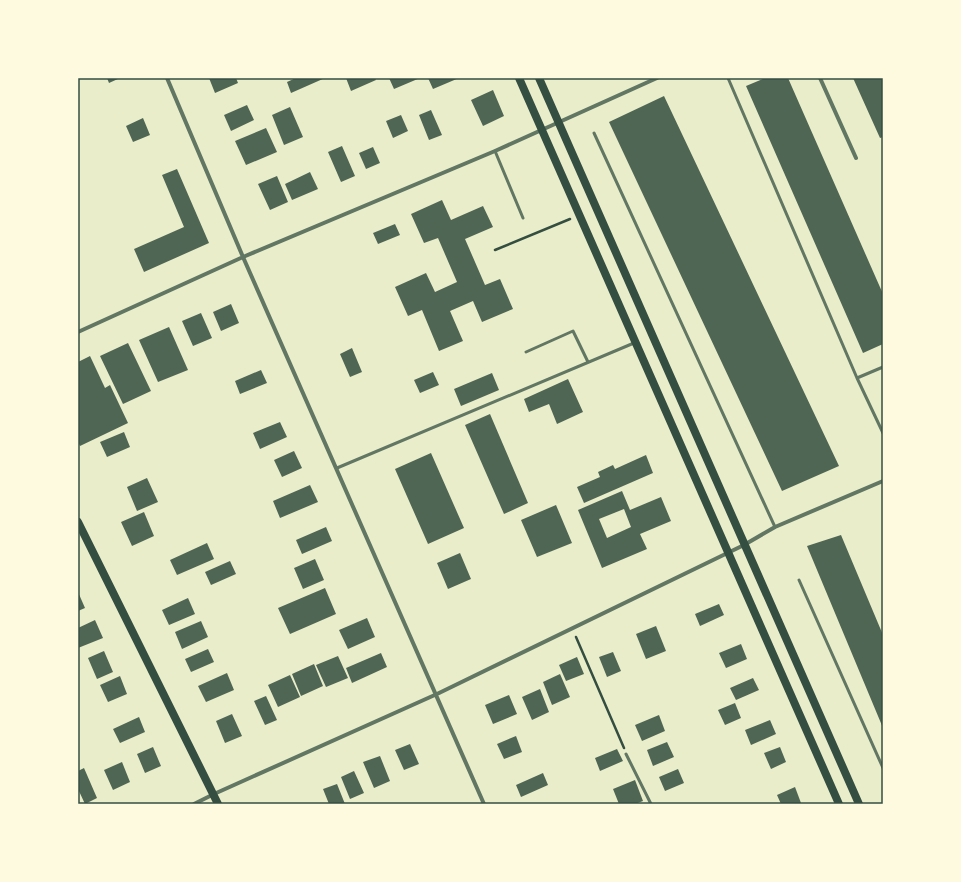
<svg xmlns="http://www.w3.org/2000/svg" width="961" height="882" font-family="'Times New Roman',serif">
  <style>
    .building { fill: #4f6655; fill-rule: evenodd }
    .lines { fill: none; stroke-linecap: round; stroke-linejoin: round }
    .path { stroke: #344e41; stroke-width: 2.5 }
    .service { stroke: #617663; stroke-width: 3 }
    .minor { stroke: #617663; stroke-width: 4 }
    .secondary { stroke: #344e41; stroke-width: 8 }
    .neatline { fill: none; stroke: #344e41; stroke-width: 1.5 }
  </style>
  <rect width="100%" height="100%" fill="#e9edc9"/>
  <!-- building -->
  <path class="building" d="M107 78H120L109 83Z
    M209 78H236L238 83 215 93Z
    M296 78H325L291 93 287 82Z
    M346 78H375L376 80 351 91Z
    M389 78H420L394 89Z
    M428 78H459L433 89Z
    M765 78H788L883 294V344L863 353 746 86Z
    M853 78H883V137L880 138Z
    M493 90 504 116 483 126 471 100Z
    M664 96 839 466 782 491 609 122Z
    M247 105 254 120 231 131 224 115Z
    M290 107 303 137 284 145 272 115Z
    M431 110 442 135 429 140 419 115Z
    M401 115 408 131 393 138 386 121Z
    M143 118 150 135 133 142 126 126Z
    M266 128 277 152 246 165 235 141Z
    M342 146 355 176 341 182 328 152Z
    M373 147 380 163 366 169 359 153Z
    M177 169 209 243 144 272 134 249 184 227 162 175Z
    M310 172 318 189 292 200 285 184Z
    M277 176 288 202 270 210 258 184Z
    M442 200 451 220 483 206 493 227 465 239 485 285 500 279 513 309 482 322 473 301 450 311 463 341 439 351 422 310 408 316 395 287 426 273 435 292 457 282 438 238 424 243 411 214Z
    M395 224 400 235 378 244 373 233Z
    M231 304 239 323 221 331 213 312Z
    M201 313 212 338 193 346 182 321Z
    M169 327 188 370 158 382 139 340Z
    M128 343 151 391 123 404 100 356Z
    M352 348 362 372 350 377 340 354Z
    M90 356 105 388 110 385 128 423 80 446 78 442V362Z
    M261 370 267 383 240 394 235 381Z
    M433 372 439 385 420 393 414 380Z
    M492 373 499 390 461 406 454 389Z
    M568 379 583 412 557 424 549 404 529 412 524 399Z
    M490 414 528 503 504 514 465 425Z
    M280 422 287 437 260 449 253 433Z
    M124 432 130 447 107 457 100 442Z
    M294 451 302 468 282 477 274 460Z
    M431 453 464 528 428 544 395 469Z
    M646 455 653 473 584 503 577 487 600 477 598 472 613 465 615 469Z
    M147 478 158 502 137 511 127 487Z
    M310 485 318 502 280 518 273 501Z
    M622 491 630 510 661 497 671 521 640 534 647 549 602 568 578 510ZM624 509 631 527 607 538 599 519Z
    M556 505 572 543 537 557 521 520Z
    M144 512 154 536 132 546 121 522Z
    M326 527 332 541 302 554 296 540Z
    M841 535 883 635V728L807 546Z
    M207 543 214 559 177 575 170 560Z
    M460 553 471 579 448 589 437 563Z
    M315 559 324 580 303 589 294 568Z
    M230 561 236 574 211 585 205 572Z
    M325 588 336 614 290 634 278 608Z
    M78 592 85 608 78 611Z
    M188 598 195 614 169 625 162 610Z
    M719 604 724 615 700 626 695 614Z
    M367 618 375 637 348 649 339 630Z
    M95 620 103 638 78 648V628Z
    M201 621 208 637 182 649 175 632Z
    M656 626 666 651 646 659 636 634Z
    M741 644 747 659 726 668 719 653Z
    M208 649 214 662 191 672 185 659Z
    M104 651 113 672 97 679 88 658Z
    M613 652 621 671 607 677 599 657Z
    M381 653 387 667 352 683 346 668Z
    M338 656 348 678 326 687 316 665Z
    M577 657 584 674 566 681 559 665Z
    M314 664 323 686 301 696 292 674Z
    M227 673 234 690 206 702 198 686Z
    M560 674 570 697 552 705 543 682Z
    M290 675 300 697 278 707 268 685Z
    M120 676 127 694 108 702 100 685Z
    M753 678 759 690 736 700 730 688Z
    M540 689 549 712 532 720 522 697Z
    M509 695 517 714 493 724 485 705Z
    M266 696 277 720 265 725 254 701Z
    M735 703 741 718 725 725 718 710Z
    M232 714 242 736 225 743 216 721Z
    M659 715 665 731 642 741 635 725Z
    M139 717 145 732 120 743 113 729Z
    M770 720 776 734 751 745 745 730Z
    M516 736 522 752 504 759 497 744Z
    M667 742 674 757 653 766 647 750Z
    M410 744 419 764 404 770 395 750Z
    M153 747 161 766 145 773 137 754Z
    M780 747 786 762 771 769 764 753Z
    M617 749 623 761 600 771 595 758Z
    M380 756 390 781 374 788 363 762Z
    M122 762 130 782 113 790 104 770Z
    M84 768 97 798 85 804 78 789V771Z
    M678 769 684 783 665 791 659 777Z
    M354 771 364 793 350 799 341 777Z
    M543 773 548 785 521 797 516 785Z
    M635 780 643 801 635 804H619L613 789Z
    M337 784 345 804H329L323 789Z
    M795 787 801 803 781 804 777 795Z"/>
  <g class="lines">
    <!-- path -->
    <path class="path" d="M495 250 570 219
      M576 637 624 748"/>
    <!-- service -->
    <path class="service" d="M728 78 857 378 883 367
      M594 133 775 527
      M495 151 523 218
      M526 352 573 331 588 362
      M857 378 883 433
      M337 468 634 343
      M799 580 883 768
      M626 754 651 804"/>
    <!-- minor -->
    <path class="minor" d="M167 78 243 257 484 804
      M820 78 856 158
      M78 332 243 257 495 151 657 78
      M194 804 214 794 437 694 744 545 775 527 883 481"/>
    <!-- secondary -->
    <path class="secondary" d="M519 78 839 804
      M539 78 859 804
      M78 522 218 804"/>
  </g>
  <!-- border -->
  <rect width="961" height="882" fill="none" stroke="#fefae0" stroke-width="158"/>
  <rect x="79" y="79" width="803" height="724" class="neatline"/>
</svg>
